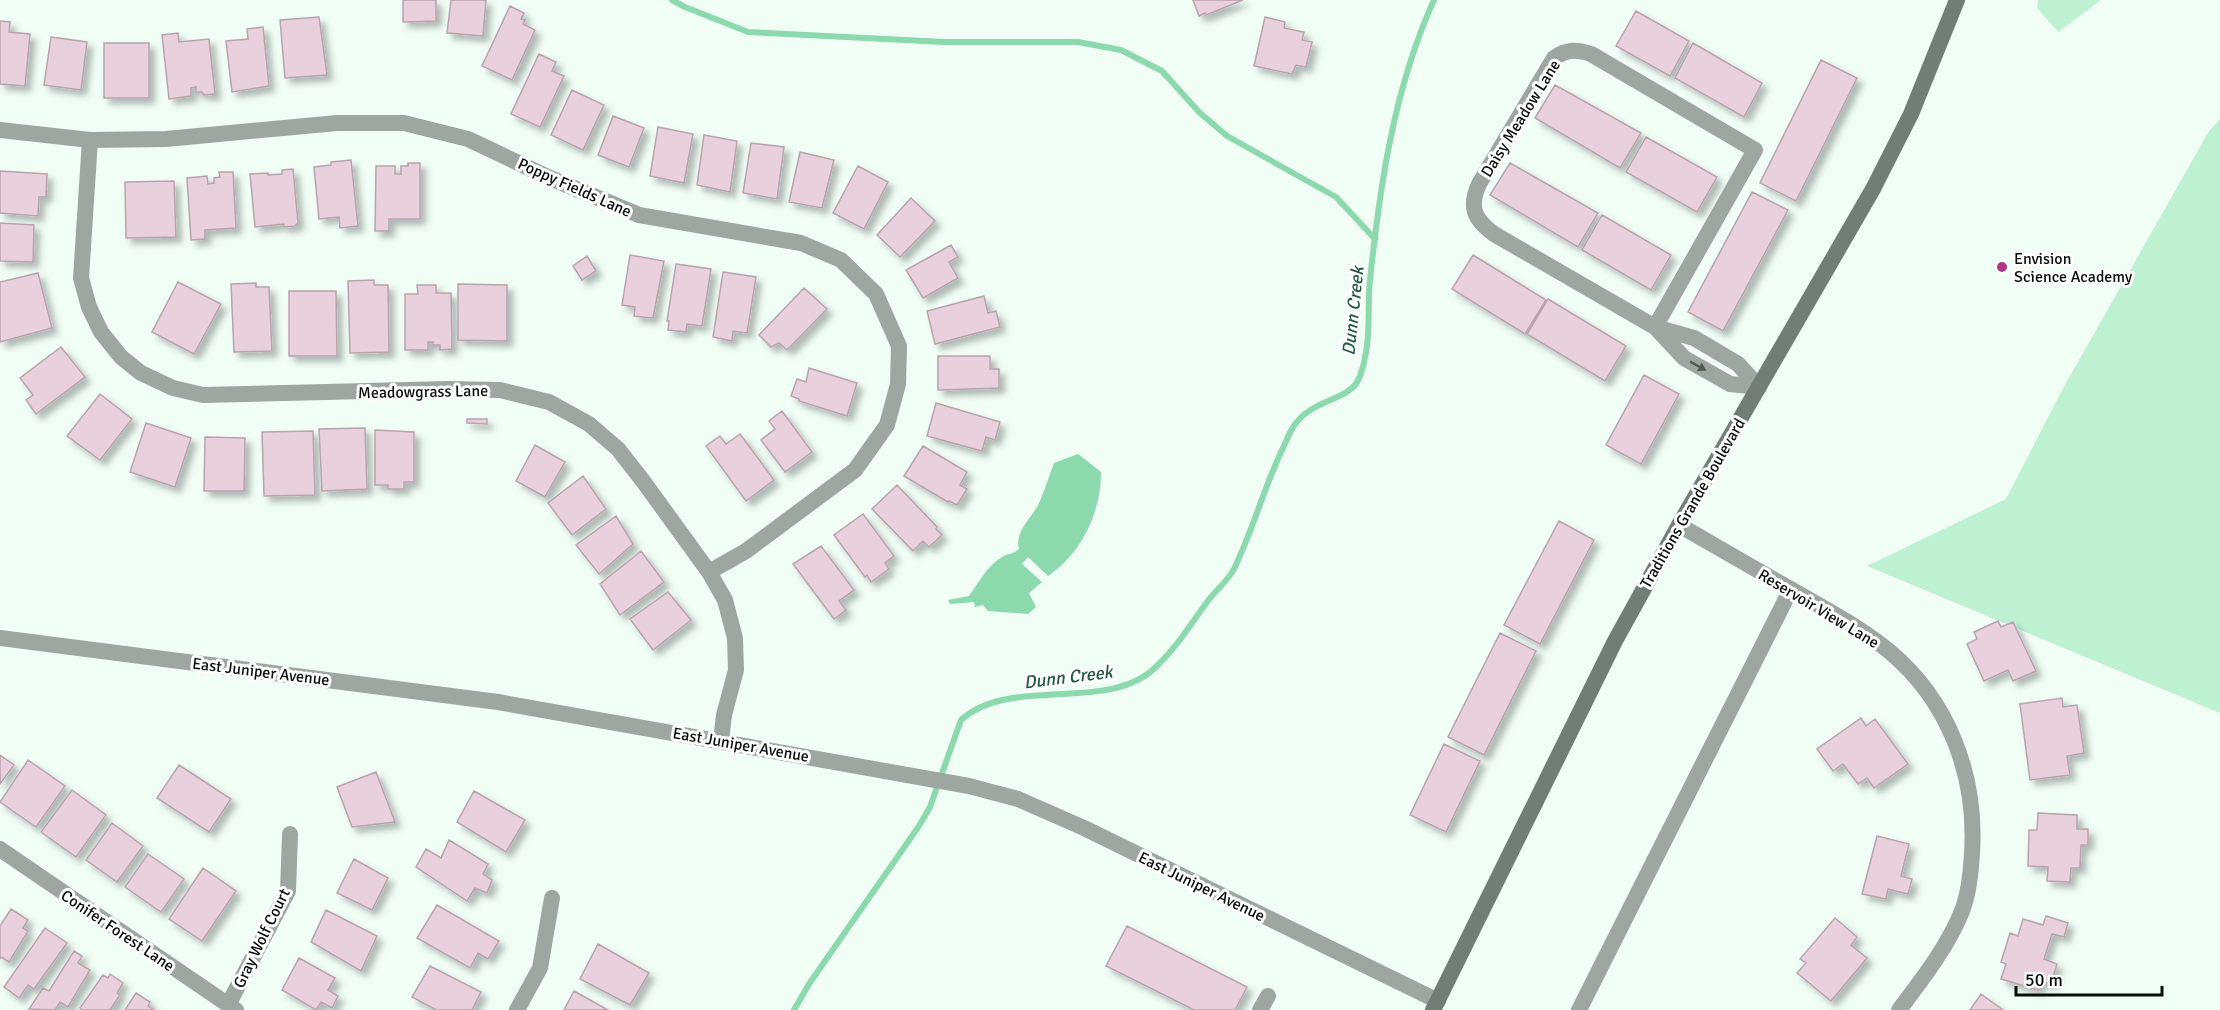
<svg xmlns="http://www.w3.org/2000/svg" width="2220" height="1010" font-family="Signika,sans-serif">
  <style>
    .green { fill: #bef0d2 }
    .water { fill: #8cd9ae }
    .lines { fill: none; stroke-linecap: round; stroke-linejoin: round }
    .stream { stroke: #8cd9ae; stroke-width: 6 }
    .building { fill: #e8d1dd; stroke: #b9a3ae; stroke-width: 1.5; filter: url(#shadow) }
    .minor { stroke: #9da6a1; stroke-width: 16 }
    .tertiary { stroke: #9da6a1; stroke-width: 16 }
    .secondary { stroke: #717e76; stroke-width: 16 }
    .oneway { fill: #525a56 }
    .poi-dot { fill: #b33585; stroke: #fff; stroke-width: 2 }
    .labels { text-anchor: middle; stroke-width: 6; stroke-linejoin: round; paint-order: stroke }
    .street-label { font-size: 16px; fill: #070e0a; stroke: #fff }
    .poi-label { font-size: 16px; fill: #070e0a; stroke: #fff; text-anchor: start }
    .water-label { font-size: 18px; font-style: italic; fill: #20593d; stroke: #fff }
  </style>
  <defs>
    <filter id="shadow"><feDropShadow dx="5.5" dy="5.5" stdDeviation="3" flood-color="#0004"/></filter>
  </defs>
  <rect width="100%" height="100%" fill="#f1fef6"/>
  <!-- green -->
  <path class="green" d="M2038 0H2101L2058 32 2037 8Z
    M2220 119V713L1867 566 2006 499 2061 392 2209 131Z"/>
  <!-- water -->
  <path class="water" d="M1078 454 1101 472C1101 512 1082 553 1048 576L1028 557 1022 564 1042 582 1029 593 1036 607 1028 614 988 611 983 605 975 607 974 602 950 604 948 600 969 596C979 582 987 566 1002 557 1008 553 1011 556 1019 549 1014 531 1033 517 1039 503 1045 490 1049 476 1054 463Z"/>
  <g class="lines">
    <!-- stream -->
    <path class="stream" d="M672 0 685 7 748 32 944 42H1078L1121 50 1162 71 1199 112 1227 136 1336 197 1375 239
      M794 1010 809 984 919 826 930 807 961 720C1010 675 1108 714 1156 667 1177 647 1190 625 1207 602 1215 591 1228 581 1234 569 1253 530 1264 487 1283 448 1287 440 1290 430 1296 423 1313 401 1343 400 1356 384 1360 378 1364 365 1365 357 1371 333 1367 305 1370 280 1380 185 1394 88 1434 0"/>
  </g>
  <!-- building -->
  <path class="building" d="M403 0H436V21L403 22Z
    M451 0H486L483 36 447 33Z
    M1193 0H1243L1206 15 1205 13 1199 16Z
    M510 6 524 13 521 19 525 20 523 24 535 30 512 80 482 66Z
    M1636 11 1689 41 1670 76 1616 46Z
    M319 17 327 75 285 78 280 20Z
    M1265 17 1285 22 1284 28 1304 32 1302 40 1312 42 1306 67 1296 65 1292 74 1254 66Z
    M0 21 10 22 9 32 30 34 25 86 0 84Z
    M263 27 269 86 232 92 226 41 248 39 247 29Z
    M178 33 179 42 209 39 215 94 204 95 202 92H196V87L191 88V96L169 99 162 35Z
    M51 37 87 42 81 90 44 85Z
    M104 43H149V98H104Z
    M1693 43 1762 83 1744 117 1675 78Z
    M539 54 556 62 552 71 564 76 540 127 511 114Z
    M1821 60 1857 78 1796 201 1760 183Z
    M1555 85 1641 133 1620 168 1535 118Z
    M572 90 604 105 583 150 551 135Z
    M613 116 644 128 629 167 598 155Z
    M658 127 693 134 684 183 650 176Z
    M704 135 737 141 730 192 697 185Z
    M1646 137 1717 177 1697 212 1626 172Z
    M751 143 784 147 777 199 743 193Z
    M800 152 834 160 822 208 789 202Z
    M351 160 358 226 340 228 339 217 319 219 314 167 331 165V162Z
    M408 163H420V219H389V231H375L376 166H395V174H401V166H408Z
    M1510 163 1598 213 1578 247 1490 195Z
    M858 166 888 182 864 229 833 213Z
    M293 169 298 223 295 226 284 227V224L255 227 250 174 268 173V175L282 174V170Z
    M0 171 47 174 46 197H39L38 216 0 213Z
    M219 172H233L236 228 205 230V239L191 240 187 178 207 176 208 184 214 183V178L220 177Z
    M174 181 176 237 126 238 125 182Z
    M1752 192 1788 210 1723 331 1688 312Z
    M911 198 935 221 900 257 877 235Z
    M1602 215 1671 255 1651 290 1582 250Z
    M0 223 34 225 33 262 0 261Z
    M951 245 958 257 949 262 958 278 923 298 906 270Z
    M630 255 664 261 653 318 634 316 635 307 622 305Z
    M1473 255 1546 300 1525 334 1452 289Z
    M587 256 596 271 582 280 573 266Z
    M676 264 711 269 702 326 687 324 686 332 668 330 669 321H667Z
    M723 272 756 277 747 333 733 331 732 341 713 337Z
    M38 273 52 328 0 342V282Z
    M374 280V285H388L389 352 350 353 348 281Z
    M178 282 221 304 194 354 152 332Z
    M256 283V287H269L272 351 234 352 231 284Z
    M458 284 507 285V341L458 340Z
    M417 285H436V293H451L452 349 440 350V345H433V342H428V350H405V294H418Z
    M804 288 827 309 787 350 779 343 771 347 759 335Z
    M289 291H336L337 356H289Z
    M984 296 988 313 996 311 1000 327 935 344 927 311Z
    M1548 299 1626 346 1605 381 1527 334Z
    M61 347 85 377 36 414 26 400 33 395 20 378Z
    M938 356H990V369H999V388L938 390Z
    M809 368 857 383 847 416 799 401V399L791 396 797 379 806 382Z
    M1644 375 1679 394 1641 464 1606 445Z
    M100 394 132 419 100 460 67 436Z
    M936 403 1000 422 995 440 986 437 982 451 927 436Z
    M782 411 812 452 785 472 761 440 775 429 769 421Z
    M467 419H487V424L467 423Z
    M146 423 191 438 175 487 130 472Z
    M365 428 367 489 322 491 319 429Z
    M375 430 414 432V482H404V489H388V485H375Z
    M313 431 315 495 264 496 262 432Z
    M740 434 774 480 746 501 706 446 720 436 726 444Z
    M205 437 245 438 244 491H204Z
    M535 445 565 462 545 497 516 481Z
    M923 446 967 472 960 485 967 489 957 505 949 501 948 502 904 476Z
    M583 476 606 509 572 535 548 503Z
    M897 485 937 527 936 529 942 535 929 547 923 541 913 551 872 509Z
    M863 514 894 556 885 563 889 569 871 582 867 575 865 577 834 535Z
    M616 516 633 544 599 574 576 545Z
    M1559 521 1594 540 1540 644 1504 625Z
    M821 546 854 590 839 601 846 610 834 619 793 564Z
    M641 551 664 582 620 615 600 584Z
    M668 592 691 620 653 650 630 619Z
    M1998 621 2001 627 2013 622 2036 671 2013 681 2008 670 1984 681 1967 644 1977 639 1974 632Z
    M1500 633 1536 651 1484 755 1448 737Z
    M2062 698 2063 707 2077 705 2084 753 2067 756 2070 775 2030 780 2020 704Z
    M1861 718 1866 726 1875 719 1908 764 1874 788 1867 778 1858 784 1843 764 1833 771 1817 749Z
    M1444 744 1480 761 1446 832 1410 815Z
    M0 755 14 765 0 784Z
    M28 760 65 786 36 827 0 802Z
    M179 765 231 799 209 832 157 798Z
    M376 772 395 822 352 827 337 787Z
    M72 790 106 815 76 857 41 832Z
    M474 791 525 820 506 852 457 822Z
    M2038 813 2077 815V829H2088V845H2081L2080 868H2071L2070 882 2047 881 2048 867 2028 866 2029 830H2037Z
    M112 823 143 846 117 882 86 860Z
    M1877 836 1909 844 1901 876 1912 879 1908 894 1888 889 1886 899 1862 894Z
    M449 840 488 864 483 874 492 880 487 893 475 888 467 901 416 867 426 849 441 858Z
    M148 854 184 879 161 912 125 887Z
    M354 859 388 878 372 910 337 893Z
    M203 868 236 891 202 941 169 919Z
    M437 905 499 941 488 959 478 953 470 968 417 938Z
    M11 909 28 920 23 928 28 931 9 962 1 957 0 959V926Z
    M326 910 377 936 361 971 311 942Z
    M2046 916 2068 923 2064 937 2052 934 2044 959 2057 964 2051 984 2040 981 2038 990 2001 979 2006 964 2001 962 2010 933 2018 936 2023 919 2043 925Z
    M1835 918 1857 937 1851 945 1867 958 1831 1001 1797 973 1806 963 1800 959Z
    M1127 926 1247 987 1235 1010H1194L1106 966Z
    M45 928 67 943 34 989 28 985 19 998 4 987Z
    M598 944 649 973 630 1005 580 979Z
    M74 951 82 956 78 963 90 970 68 1007 60 1002 55 1010 29 1009 43 988 49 991Z
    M299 958 335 978 328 990 338 996 332 1008 321 1002 316 1010 282 990Z
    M430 966 481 992 472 1010H436L412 997Z
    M110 974 123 983 117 993 120 995 110 1010H83L80 1008 103 975 108 978Z
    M574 991 608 1010H564Z
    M136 993 150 1002 148 1006 154 1010H125Z
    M1981 994 2003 1010H1970Z"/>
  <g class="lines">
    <!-- minor -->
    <path class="minor" d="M0 130 90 140 166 139 337 123H404L468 139 550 178 639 215 801 243 841 260 876 294 899 346 898 384 887 425 855 470 746 551 709 572
      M90 140 81 278 89 307 101 332 121 357 141 373 173 388 203 395 448 389 500 390 549 402 589 424 618 449 643 481 709 572 725 600 735 638 736 670 724 715 721 741
      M1655 327 1755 150 1591 54C1577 49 1567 49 1554 58L1479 184C1468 208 1475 220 1494 234L1655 327 1694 338 1738 364 1759 387
      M1655 327 1684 358 1730 384 1759 387
      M1679 525C1719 548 1760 572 1801 595 1831 612 1862 629 1889 651 1949 701 1977 776 1972 853 1971 872 1969 893 1962 911 1947 948 1923 978 1899 1010
      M0 849 236 1010
      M228 1005 288 891 290 834
      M517 1010 540 968 552 898
      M1260 1010 1268 996
      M1579 1010 1791 589"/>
    <!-- tertiary -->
    <path class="tertiary" d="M0 638 498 702 969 786 1018 799 1084 828 1438 1001"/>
    <!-- secondary -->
    <path class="secondary" d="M1433 1010 1615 641 1679 525 1873 189 1911 114 1957 0"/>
  </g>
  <!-- one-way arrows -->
  <defs><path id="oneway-solid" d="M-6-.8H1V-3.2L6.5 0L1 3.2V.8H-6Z" transform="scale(1.5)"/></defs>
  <use class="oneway" href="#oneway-solid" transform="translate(1698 366) rotate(29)"/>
  <!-- markers -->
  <circle class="poi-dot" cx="2002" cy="267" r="6"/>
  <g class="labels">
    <!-- street labels -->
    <g class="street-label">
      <text transform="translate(1520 118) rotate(-58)" y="6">Daisy Meadow Lane</text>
      <text transform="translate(575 187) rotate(24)" y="6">Poppy Fields Lane</text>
      <text transform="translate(423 391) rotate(-1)" y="6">Meadowgrass Lane</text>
      <text transform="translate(1692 503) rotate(-60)" y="6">Traditions Grande Boulevard</text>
      <text transform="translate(1819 608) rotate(31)" y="6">Reservoir View Lane</text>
      <text transform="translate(261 671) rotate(7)" y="6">East Juniper Avenue</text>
      <text transform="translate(741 744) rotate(10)" y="6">East Juniper Avenue</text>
      <text transform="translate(1202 886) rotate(26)" y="6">East Juniper Avenue</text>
      <text transform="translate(118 930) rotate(34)" y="6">Conifer Forest Lane</text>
      <text transform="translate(261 938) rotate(-64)" y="6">Gray Wolf Court</text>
    </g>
    <!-- poi labels -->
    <g class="poi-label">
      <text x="2014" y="264">Envision<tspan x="2014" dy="18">Science Academy</tspan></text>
    </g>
    <!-- water labels -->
    <g class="water-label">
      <text transform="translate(1353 311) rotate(-84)" y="6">Dunn Creek</text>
      <text transform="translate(1068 677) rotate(-7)" y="6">Dunn Creek</text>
    </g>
  </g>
  <!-- scale -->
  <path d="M2016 986v9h146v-9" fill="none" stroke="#070e0a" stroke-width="3"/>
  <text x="2025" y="986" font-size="18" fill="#070e0a" stroke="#ffffff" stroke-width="4.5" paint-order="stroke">50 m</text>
</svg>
